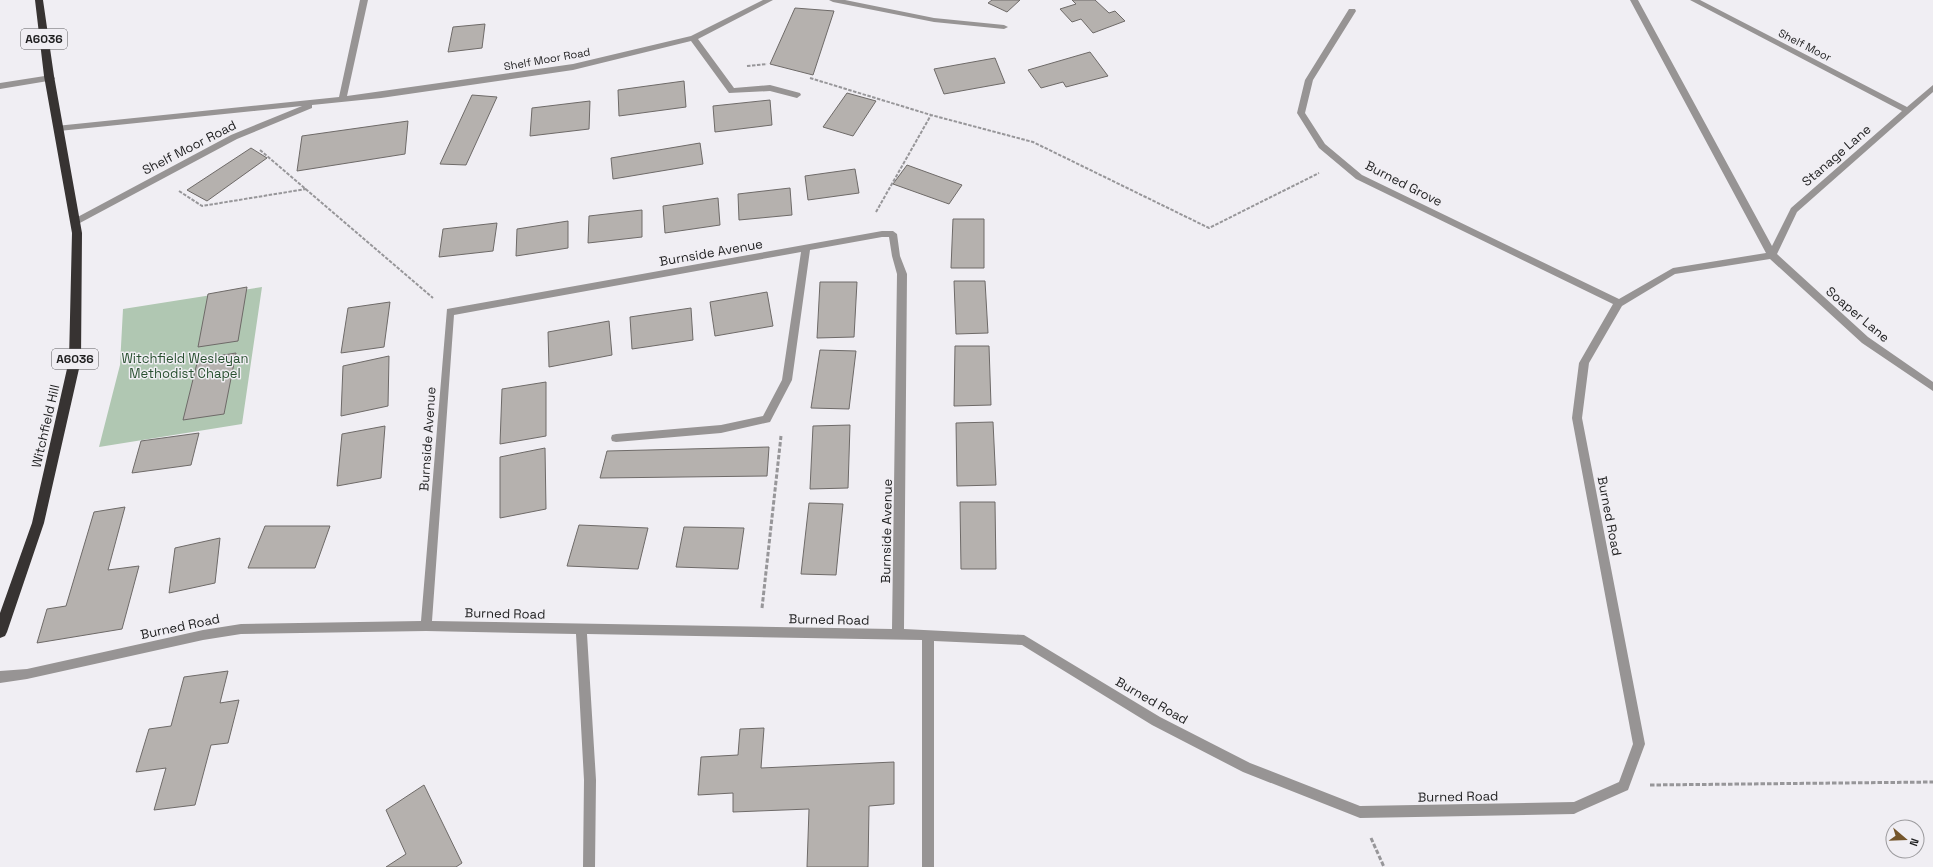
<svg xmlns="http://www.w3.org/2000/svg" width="1933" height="867" font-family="'Space Grotesk',sans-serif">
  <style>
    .green { fill: #b0c7b2 }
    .building { fill: #b5b1ae; stroke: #6e6a68 }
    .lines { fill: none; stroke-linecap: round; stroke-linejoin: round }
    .path-far1 { stroke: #979699; stroke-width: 2; stroke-dasharray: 3.5 1.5; stroke-linecap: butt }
    .path { stroke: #979699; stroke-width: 3; stroke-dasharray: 4.5 2; stroke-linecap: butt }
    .minor { fill: #979494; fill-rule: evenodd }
    .highway { fill: #373332; fill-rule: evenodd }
    .labels { text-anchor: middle; stroke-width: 3; stroke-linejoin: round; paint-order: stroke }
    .far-street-label { font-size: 11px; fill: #1e1e1f; stroke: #f0eef3 }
    .shield { fill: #f0eef3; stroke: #5d5c5f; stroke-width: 1 }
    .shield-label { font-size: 12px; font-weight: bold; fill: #1e1e1f }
    .street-label { font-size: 13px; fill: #1e1e1f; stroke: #f0eef3 }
    .park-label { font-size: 13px; fill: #295030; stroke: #f0eef3 }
  </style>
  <rect width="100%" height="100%" fill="#f0eef3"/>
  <!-- green -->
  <path class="green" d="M262 287 242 424 99 447 120 365 123 309Z"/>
  <!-- building -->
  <path class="building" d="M992 0H1020L1007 12 988 3Z
    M1072 0H1095L1109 13 1115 11 1125 21 1093 33 1081 19 1072 22 1060 9 1076 4Z
    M795 8 834 11 813 75 770 64Z
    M485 24 482 48 448 52 453 27Z
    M1090 52 1108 76 1066 87 1063 82 1041 88 1028 70Z
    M995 58 1005 83 944 94 934 69Z
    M684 81 686 107 619 116 618 90Z
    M847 93 876 101 853 136 823 127Z
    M472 95 497 97 466 165 440 164Z
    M770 100 772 125 715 132 713 106Z
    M590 101 589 129 530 136 532 108Z
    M408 121 405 154 297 171 302 136Z
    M700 143 703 164 613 179 611 158Z
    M251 148 267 158 207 201 187 190Z
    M907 165 962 185 949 204 893 184Z
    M855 169 859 193 808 200 805 176Z
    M790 188 792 215 739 220 738 194Z
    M718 198 720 225 665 233 663 206Z
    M642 210V237L588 243 589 216Z
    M953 219H984V268H951Z
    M568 221V248L516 256 517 229Z
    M497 223 493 251 439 257 443 229Z
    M954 281H985L988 333 956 334Z
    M820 282H857L854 337 817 338Z
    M247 287 238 341 198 347 208 294Z
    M767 292 773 326 715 336 710 302Z
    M390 302 384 347 341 353 348 308Z
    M691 308 693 340 632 349 630 317Z
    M609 321 612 355 549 367 548 332Z
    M955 346H989L991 405 954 406Z
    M820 350 856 351 849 409 811 408Z
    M236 353 224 414 183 420 198 359Z
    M389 356 388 406 341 416 343 366Z
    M546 382V436L500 444 502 389Z
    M993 422 996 485 957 486 956 423Z
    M850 425 848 488 810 489 813 426Z
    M385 426 381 478 337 486 342 434Z
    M199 433 191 465 132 473 141 441Z
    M769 447 767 476 600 478 607 451Z
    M545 448 546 509 500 518V457Z
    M960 502H995L996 569H961Z
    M809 503 843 504 836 575 801 574Z
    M125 507 108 570 139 566 122 629 37 643 47 609 66 606 94 512Z
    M579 525 648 528 638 569 567 566Z
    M265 526H330L315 568H248Z
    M684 527 744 528 738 569 676 567Z
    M220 538 215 583 169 593 175 548Z
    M228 671 220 703 239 700 228 743 211 745 195 805 154 810 166 768 136 772 149 729 171 726 184 677Z
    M764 728 761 768 894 762V804L869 806 868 867H807L809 809 733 812V793L698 795 701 757 738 755 740 729Z
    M424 785 462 863 456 867H386L406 854 386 810Z"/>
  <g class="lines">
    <!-- path-far1 -->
    <path class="path-far1" d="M747 66 767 64
      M810 78 931 115 1033 142 1209 228 1319 173
      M260 150 433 298
      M179 191 202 206 306 189
      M876 212 931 115"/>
    <!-- path -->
    <path class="path" d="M762 608 781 436
      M1650 785 1933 782
      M1371 838 1384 867"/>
    <!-- minor -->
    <path class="minor" d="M360 0H368L347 96 573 64 691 36 763 0H773L698 39 734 88 770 85 800 93 801 95 797 98 770 91 729 93 691 41 573 70 381 98 312 105V108L237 139 78 224H72L71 222 72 220 231 135 302 106 59 131 56 130V126L339 97Z
      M829 0H845L934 18 1004 25 1008 27 1004 29 934 22 833 2Z
      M1630 0H1638L1772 246 1791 208 1902 111 1690 0H1700L1907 107 1933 85V92L1797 212 1777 254 1868 337 1933 382V391L1862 343 1770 259 1675 274 1622 306 1589 363 1582 418 1645 744 1628 790 1578 812 1574 814 1360 818 1243 772 1152 725 1022 645 934 641V867H922V640L587 634 596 780 595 867H583L584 780 576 634 426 631 241 634 203 640 27 679 0 683V671L27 669 203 630 241 624 421 621 447 309 882 231H893L897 234 900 256 907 274 904 629 1024 635 1160 717 1250 763 1360 806 1574 802 1619 782 1633 744 1572 418 1579 363 1613 304 1356 179 1319 148 1297 113 1305 80 1349 9H1355L1356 11 1313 80 1305 113 1325 144 1362 175 1619 299 1673 268 1766 253ZM882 237H889L892 256 897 274 892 629 432 621 454 315 801 252 782 380 763 416 721 425 616 434 612 435 611 438 612 441 616 442 721 433 770 422 792 380 810 250Z
      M51 75 55 78 54 80 0 89V83Z"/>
    <!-- highway -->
    <path class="highway" d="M35 0H43L54 76 82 233 81 360 44 523 7 632 5 636 0 638V613L32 523 69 360 72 233 44 76Z"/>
  </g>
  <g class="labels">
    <!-- far-street labels -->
    <g class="far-street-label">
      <text transform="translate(1805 45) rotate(27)" y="4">Shelf Moor</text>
      <text transform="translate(547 59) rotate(-10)" y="4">Shelf Moor Road</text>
    </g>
    <!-- shield labels -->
    <g class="shield">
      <rect x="21" y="29" width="46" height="20" rx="3"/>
      <rect x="52" y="349" width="46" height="20" rx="3"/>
    </g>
    <g class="shield-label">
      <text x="44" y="43">A6036</text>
      <text x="75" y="363">A6036</text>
    </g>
    <!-- street labels -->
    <g class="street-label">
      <text transform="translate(189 147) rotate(-27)" y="5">Shelf Moor Road</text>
      <text transform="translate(1836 155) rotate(-41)" y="5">Stanage Lane</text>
      <text transform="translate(1404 183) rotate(27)" y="5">Burned Grove</text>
      <text transform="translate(711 252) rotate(-10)" y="5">Burnside Avenue</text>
      <text transform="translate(1858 314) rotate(40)" y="5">Soaper Lane</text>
      <text transform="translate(45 426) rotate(-77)" y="5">Witchfield Hill</text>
      <text transform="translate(427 439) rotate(-86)" y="5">Burnside Avenue</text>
      <text transform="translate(1610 516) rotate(79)" y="5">Burned Road</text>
      <text transform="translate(886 531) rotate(-89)" y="5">Burnside Avenue</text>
      <text transform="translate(505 613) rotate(1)" y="5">Burned Road</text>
      <text transform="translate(829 619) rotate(1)" y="5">Burned Road</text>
      <text transform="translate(180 626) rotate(-12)" y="5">Burned Road</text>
      <text transform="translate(1152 700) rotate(30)" y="5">Burned Road</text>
      <text transform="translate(1458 796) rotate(-1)" y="5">Burned Road</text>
    </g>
    <!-- park labels -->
    <g class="park-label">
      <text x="185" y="363">Witchfield Wesleyan<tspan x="185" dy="15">Methodist Chapel</tspan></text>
    </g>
  </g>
  <!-- north arrow -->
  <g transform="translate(1905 839) rotate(109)"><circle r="19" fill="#f0eef3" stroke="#9c9b9e"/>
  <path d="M0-3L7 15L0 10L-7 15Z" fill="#74552b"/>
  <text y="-6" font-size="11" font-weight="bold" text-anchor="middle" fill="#1e1e1f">N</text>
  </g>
</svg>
